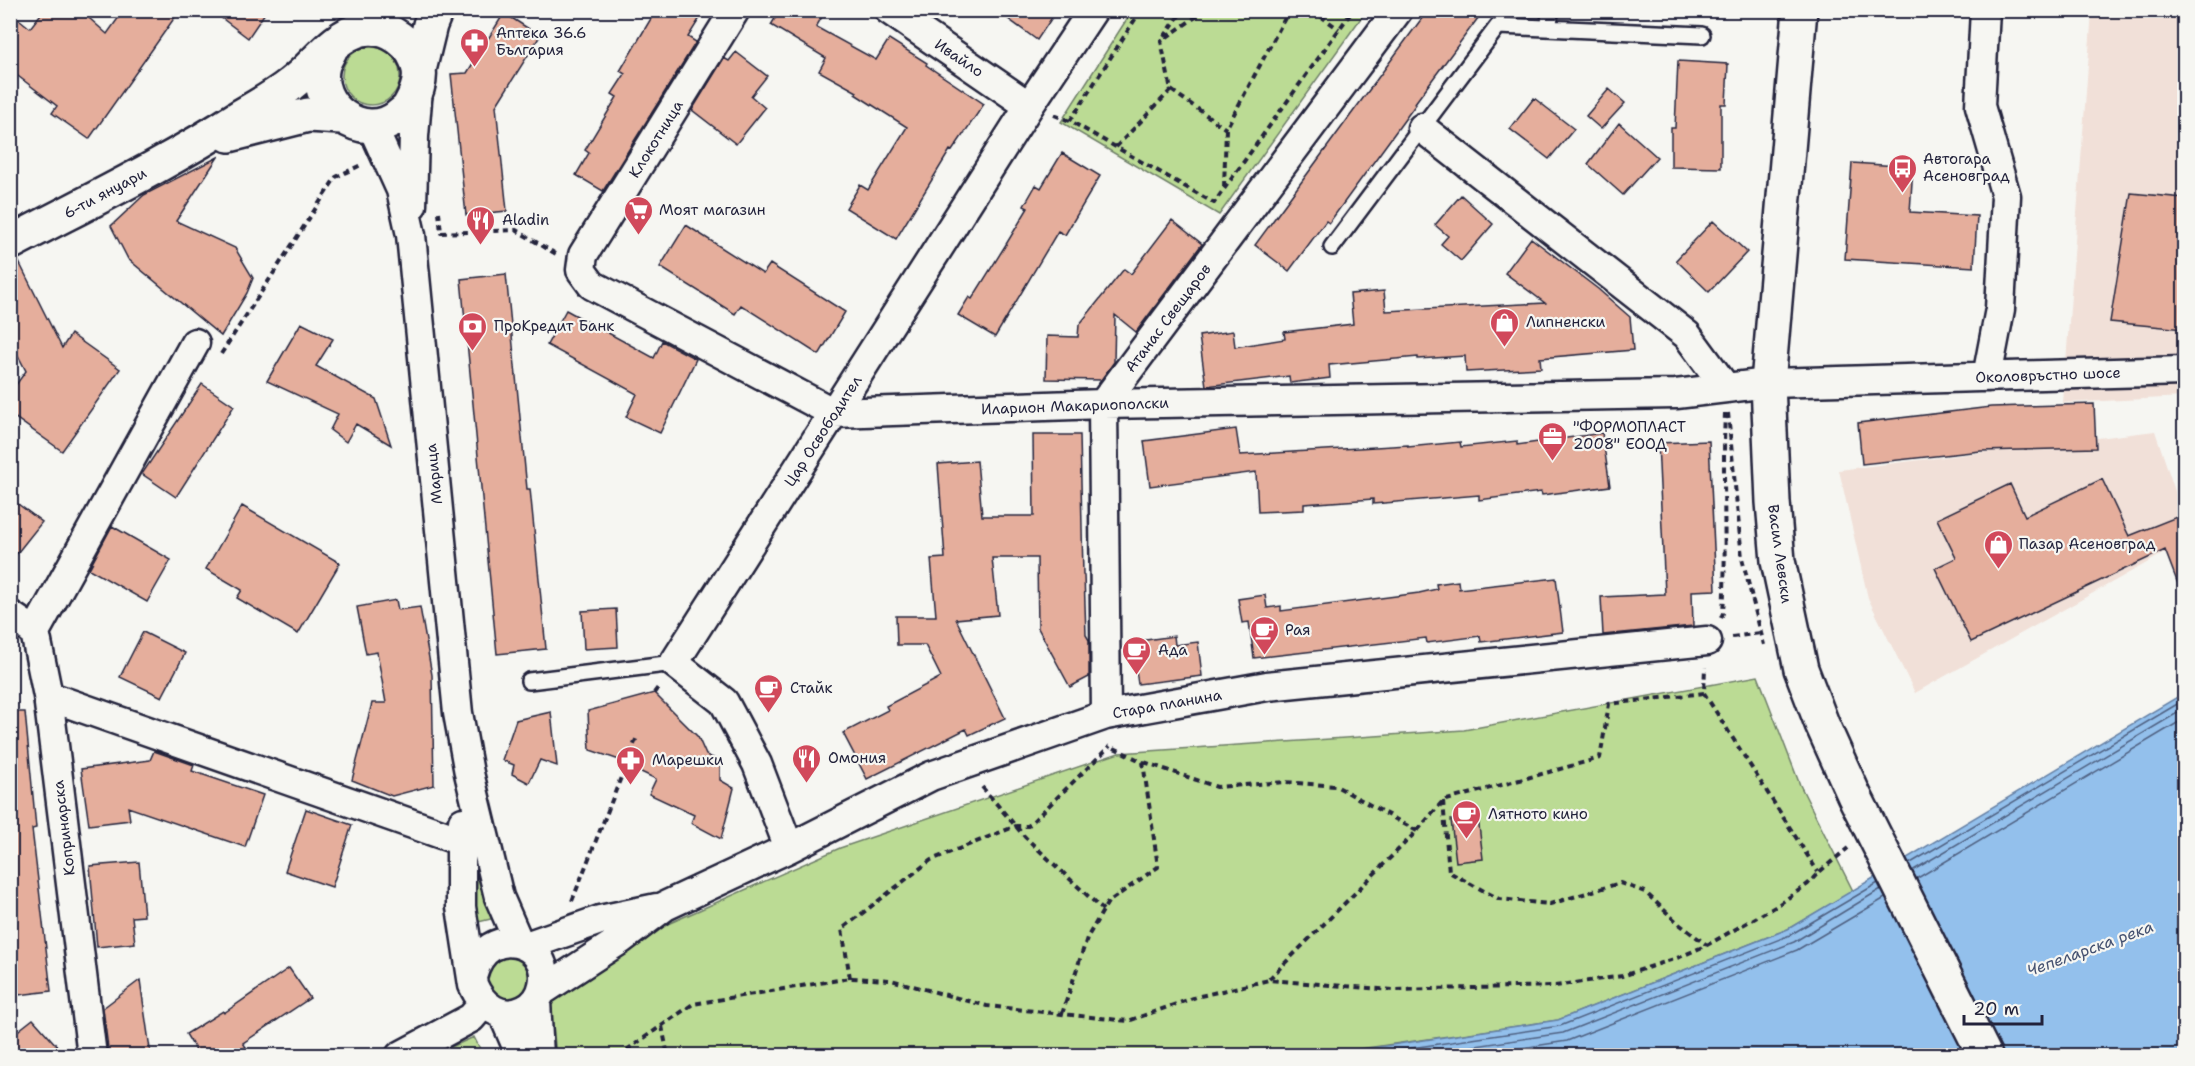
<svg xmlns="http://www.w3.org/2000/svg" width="2195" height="1066" font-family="'Shantell Sans',sans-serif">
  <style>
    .built { fill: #f1e0d8 }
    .green { fill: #bbdb94; stroke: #6e7e68; stroke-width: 1.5 }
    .water { fill: #93c0ec; stroke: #6681a5; stroke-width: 1.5 }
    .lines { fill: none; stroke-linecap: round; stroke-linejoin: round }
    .shore { stroke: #4f6182; stroke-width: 1.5 }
    .building { fill: #e5ae9c; stroke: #22223b; stroke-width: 1.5 }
    .service-casing { stroke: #22223b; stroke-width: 20 }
    .minor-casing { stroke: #22223b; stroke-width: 33 }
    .secondary-casing { stroke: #22223b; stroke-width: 38 }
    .path { stroke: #22223b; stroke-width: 4; stroke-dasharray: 6 4.5; stroke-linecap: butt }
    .service { stroke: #f6f6f2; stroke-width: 15 }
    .minor { stroke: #f6f6f2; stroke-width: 28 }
    .secondary { stroke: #f6f6f2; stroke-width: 33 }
    .labels { text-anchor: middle; stroke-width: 4.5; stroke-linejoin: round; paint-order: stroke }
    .poi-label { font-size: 15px; fill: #22223b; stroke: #f6f6f2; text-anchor: start }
    .street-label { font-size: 15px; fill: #22223b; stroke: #f6f6f2 }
    .water-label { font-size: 16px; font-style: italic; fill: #445170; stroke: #f6f6f2 }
  </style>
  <rect width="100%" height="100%" fill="#f6f6f2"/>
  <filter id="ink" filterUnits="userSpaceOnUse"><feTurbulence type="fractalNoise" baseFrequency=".0167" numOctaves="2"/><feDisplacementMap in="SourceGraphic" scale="12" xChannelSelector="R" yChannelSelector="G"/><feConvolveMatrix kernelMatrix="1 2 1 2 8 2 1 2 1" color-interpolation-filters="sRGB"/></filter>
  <g filter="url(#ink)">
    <!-- built -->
    <path class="built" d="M2092 11H2184V397L2063 403Z
      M2155 431 2184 518V542L1915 693 1868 598 1839 470Z"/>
    <!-- green -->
    <path class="green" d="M1132 11V10L1366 11 1219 215 1061 122Z
      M342 76a29 29 0 1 1 58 0a29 29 0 1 1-58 0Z
      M1758 676 1800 785 1853 891 1788 929 1558 1020 1318 1055H556L550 995 602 953 840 848 1119 753 1464 730Z
      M471 842 495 918 470 924Z
      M498 954 522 958C534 977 534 984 519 1001H494L481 973Z
      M474 1037 483 1055 431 1056Z"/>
    <!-- water -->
    <path class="water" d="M2184 693V1050L2175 1055 1318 1056 1558 1020 1788 929Z"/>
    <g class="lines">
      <!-- shore -->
      <path class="shore" d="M1909 864 2184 700
        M1912 871 2184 709
        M1916 879 2184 719
        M1357 1056 1560 1026 1790 935 1878 883
        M1408 1056 1563 1033 1794 942 1881 889
        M1471 1056 1567 1041 1797 950 1885 898"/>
    </g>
    <!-- building -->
    <path class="building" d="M44 10H80L107 34 124 10H180L89 139 52 113 57 106 10 70V12L30 28Z
      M211 10H267L248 38Z
      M656 10H705L688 37 696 42 603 191 576 175 589 153 585 150 617 97 612 94 625 74 620 71Z
      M780 10H826L816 27 876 60 889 39 927 63 926 65 984 104 952 151 950 150 896 239 846 208 860 185 868 190 907 127 855 94 857 92 819 71 826 58 771 25Z
      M996 10H1057L1037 40Z
      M1428 10H1484L1415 103 1416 104 1329 223 1326 221 1289 271 1255 245Z
      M504 13 540 36 496 106 507 211 466 215 451 74 467 73Z
      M736 52 767 76 751 96 765 108 736 144 692 110 724 58 729 61Z
      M1678 61 1728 64 1726 104H1721V168L1671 167V128H1675Z
      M1609 89 1625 103 1601 129 1586 116Z
      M1534 98 1574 129 1549 159 1510 129Z
      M1619 123 1657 157 1623 195 1588 164Z
      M1062 153 1100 176 1065 235 1058 231 995 337 958 315 969 297 972 299 1005 246 1028 208 1024 206 1036 185 1041 188Z
      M218 157 176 221 235 248 253 278 247 293 221 336 128 259 111 226 144 195Z
      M1852 163 1913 167 1910 212 1977 216 1974 267 1845 259Z
      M2131 193 2184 198V329L2110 322Z
      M1461 195 1493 224 1461 261 1441 244 1448 236 1435 225Z
      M1172 220 1202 244 1136 332 1115 315 1114 362 1101 380 1046 379 1047 336 1078 337 1079 325 1124 269 1131 274Z
      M1713 221 1747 252 1709 292 1676 260Z
      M686 225 763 274 770 264 845 312 819 355 741 305 735 314 660 267Z
      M1531 238 1598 289 1630 317 1633 350 1540 358 1541 368 1466 372 1465 356 1418 359V357L1329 365 1330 378 1290 383 1289 376 1206 386 1199 336 1233 331 1235 347 1285 339 1284 332 1353 324 1350 294 1384 291 1386 311 1545 303 1505 273Z
      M18 260 62 348 71 334 120 369 62 451 10 414V393L26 371 10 340V262Z
      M506 274 527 489H530L546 649 497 654 461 279Z
      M566 310 654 358 662 341 696 359 660 433 626 417 637 394 547 345Z
      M301 323 333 339 316 366 376 399 391 445 356 424 346 442 330 430 338 414 267 381Z
      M202 384 234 406 176 497 142 474Z
      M2094 404 2096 448 1981 451 1862 464 1858 423 1991 407Z
      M1236 429 1240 455 1408 445V447L1460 442 1461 447 1517 441V445L1602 433 1610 486 1542 495 1541 492 1479 500V495L1373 504V499L1304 504V510L1258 512 1256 472 1150 486 1144 441Z
      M1033 435H1080L1083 575H1084L1086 635 1089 640V677L1070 687 1038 628 1037 558H992L998 615 956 619 1005 718 969 735 966 729 867 779 843 733 888 710 886 706 941 677 925 645H897L896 616H936L931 559 945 558 938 464 977 461 982 516H1034Z
      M1709 441 1716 590 1692 591 1693 626 1603 635 1601 597 1665 594 1658 443Z
      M2102 479 2129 536 2184 514V597H2183L2165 550 1971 642 1935 568 1956 558 1937 519 2010 484 2025 516Z
      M10 498 42 522 10 562Z
      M242 506 340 563 298 634 237 598 242 590 206 569Z
      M112 526 171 560 147 602 89 569Z
      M1556 578 1563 632 1481 642 1480 636 1427 643 1426 638 1254 658 1249 622 1242 623 1238 599 1265 595 1267 608 1281 606V611L1419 593 1437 589 1436 584 1458 581 1459 589Z
      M396 600 398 610 420 607 432 675 434 785 392 796 352 780 372 703H386L377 652 366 654 357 607Z
      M616 609 618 647 584 649 582 611Z
      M143 632 185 653 162 697 120 677Z
      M1174 636 1175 645 1198 642 1202 676 1138 684 1132 642Z
      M654 693 698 737 706 755 720 761V780L734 788 721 839 691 823 694 815 649 794 656 779 639 771 640 767 590 750 588 711Z
      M10 712H25L36 828 32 829 51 991 10 996Z
      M551 712 557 766 540 760 529 783 512 774 514 765 502 760 516 720Z
      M154 751 194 765 192 771 263 795 245 847 128 807 130 820 89 825 81 769 150 760Z
      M306 809 352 825 332 887 285 871Z
      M1478 817 1483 859 1456 862 1451 820Z
      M139 862 144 916 132 917 135 943 97 947 90 866Z
      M289 968 310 998 243 1043 246 1047 232 1056H199L186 1034 223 1011 224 1013Z
      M140 980 151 1056H109L103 1008Z
      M33 1019 66 1056H10V1037Z"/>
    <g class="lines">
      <defs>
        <path id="service" d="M1549 28 1550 10
          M1332 247 1498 26 1702 35
          M529 681 674 663"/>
        <path id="minor" d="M735 10 583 255 581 270 592 285 834 413 1103 404 1676 394 1768 383 2184 371
          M889 10 1029 106
          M1985 10 1980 106 2006 196 2000 309 1987 377
          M372 126 401 190 411 235 458 713 469 773 499 897 519 943
          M1422 128 1687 335 1726 388
          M412 205 414 136 418 89
          M10 615 35 632 48 696 92 1056
          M35 632 195 343
          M48 696 461 841
          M1106 715 1103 404 1398 10
          M463 822 461 841V907L473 985C482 1006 501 1021 524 1010 534 1005 541 996 543 985 553 941 487 921 473 974
          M789 848 757 764 724 702 674 663 1029 106 1093 10
          M526 946 600 920 657 908
          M542 991 620 940 665 906 789 848 931 776 1106 715 1267 686 1707 641
          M536 1001 539 1056
          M503 1014 521 1056
          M400 1056 471 1018 483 1004"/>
        <path id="secondary" d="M1800 10 1768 383 1773 502 1778 561 1801 669 1822 724 1854 795 1985 1056
          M419 70 430 25 436 10
          M229 135 308 115 341 117
          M10 243C88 202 167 164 241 116 258 106 276 96 291 84 314 67 333 36 362 29 388 24 415 44 419 70 421 82 416 94 410 105 408 110 402 113 398 117 363 144 312 106 323 65 325 59 329 53 331 48"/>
      </defs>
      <!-- service casing -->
      <use href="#service" class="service-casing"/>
      <!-- minor casing -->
      <use href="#minor" class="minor-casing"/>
      <!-- secondary casing -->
      <use href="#secondary" class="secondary-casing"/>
      <!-- path -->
      <path class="path" d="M1141 10 1070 121 1214 203 1353 10
        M1206 10 1161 41 1171 90 1226 129
        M1312 10 1339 29
        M1164 37 1183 10
        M1054 115 1070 121
        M1116 147 1171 90
        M1224 187 1226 129 1285 18 1281 10
        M439 212 441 233 516 230 556 254
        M221 354 336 177 361 165
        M1728 413 1742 558 1764 645
        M1721 618 1723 613C1727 547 1722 480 1725 413
        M1732 637 1760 633
        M654 693 659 686
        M1704 693 1818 872
        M1144 762 1217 787 1285 782 1336 786 1417 831
        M982 787 1025 837 1103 910
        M1443 801 1449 872 1499 899 1550 904 1620 883 1645 892 1679 924 1707 945
        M572 901 637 737
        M850 978 842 929 931 860 1016 826H1028L1110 746
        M1269 979 1417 831 1443 801 1600 758 1609 704 1704 693 1705 667
        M1062 1014 1087 938 1108 902 1158 867 1143 762 1110 746
        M662 1026 668 1056
        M618 1056 693 1004 850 978 891 980 987 1006 1128 1021 1196 997 1269 980 1393 990 1555 986 1622 976 1680 957 1707 945 1775 907 1808 884 1818 873 1848 848"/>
      <!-- service -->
      <use href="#service" class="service"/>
      <!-- minor -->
      <use href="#minor" class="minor"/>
      <!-- secondary -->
      <use href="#secondary" class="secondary"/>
    </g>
  </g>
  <!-- icons -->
  <defs>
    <symbol id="pharmacy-pin" viewBox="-11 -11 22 30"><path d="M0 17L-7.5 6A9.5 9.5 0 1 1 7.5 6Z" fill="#d1495b" stroke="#f6f6f2"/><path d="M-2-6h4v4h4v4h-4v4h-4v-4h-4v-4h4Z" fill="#fff"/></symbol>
    <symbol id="bus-pin" viewBox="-11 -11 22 30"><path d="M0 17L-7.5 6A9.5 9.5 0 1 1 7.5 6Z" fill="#d1495b" stroke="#f6f6f2"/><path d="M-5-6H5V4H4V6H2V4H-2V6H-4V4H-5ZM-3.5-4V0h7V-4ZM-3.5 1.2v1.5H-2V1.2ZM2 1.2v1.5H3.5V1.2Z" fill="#fff"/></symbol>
    <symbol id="supermarket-pin" viewBox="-11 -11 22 30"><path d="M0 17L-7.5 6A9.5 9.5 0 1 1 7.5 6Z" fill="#d1495b" stroke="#f6f6f2"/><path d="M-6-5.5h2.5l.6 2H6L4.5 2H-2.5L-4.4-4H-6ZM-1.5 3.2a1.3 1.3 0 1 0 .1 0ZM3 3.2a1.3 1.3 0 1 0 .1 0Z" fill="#fff"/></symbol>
    <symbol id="restaurant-pin" viewBox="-11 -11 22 30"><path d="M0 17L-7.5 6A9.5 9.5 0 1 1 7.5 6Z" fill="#d1495b" stroke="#f6f6f2"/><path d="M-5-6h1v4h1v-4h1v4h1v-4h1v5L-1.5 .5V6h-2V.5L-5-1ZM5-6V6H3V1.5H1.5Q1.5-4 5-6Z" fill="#fff"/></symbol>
    <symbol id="shop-pin" viewBox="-11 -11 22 30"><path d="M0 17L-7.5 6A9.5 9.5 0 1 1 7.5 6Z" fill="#d1495b" stroke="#f6f6f2"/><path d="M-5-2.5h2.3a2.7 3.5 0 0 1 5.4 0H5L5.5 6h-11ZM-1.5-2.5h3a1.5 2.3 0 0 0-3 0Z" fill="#fff"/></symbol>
    <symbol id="bank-pin" viewBox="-11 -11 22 30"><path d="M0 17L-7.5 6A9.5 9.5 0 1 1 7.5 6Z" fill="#d1495b" stroke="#f6f6f2"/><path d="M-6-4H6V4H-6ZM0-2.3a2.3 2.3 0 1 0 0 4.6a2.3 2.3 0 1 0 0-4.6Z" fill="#fff"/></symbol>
    <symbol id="office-pin" viewBox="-11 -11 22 30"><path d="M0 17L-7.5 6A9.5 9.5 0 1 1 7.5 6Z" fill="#d1495b" stroke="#f6f6f2"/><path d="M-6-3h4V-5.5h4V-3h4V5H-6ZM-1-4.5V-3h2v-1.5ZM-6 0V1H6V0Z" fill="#fff"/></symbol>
    <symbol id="cafe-pin" viewBox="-11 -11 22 30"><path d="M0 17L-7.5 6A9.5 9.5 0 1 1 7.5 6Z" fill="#d1495b" stroke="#f6f6f2"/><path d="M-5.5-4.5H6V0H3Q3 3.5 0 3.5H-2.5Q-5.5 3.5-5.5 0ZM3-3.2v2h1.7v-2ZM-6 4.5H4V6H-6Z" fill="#fff"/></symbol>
  </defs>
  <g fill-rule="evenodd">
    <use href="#pharmacy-pin" x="458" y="26" width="33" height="45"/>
    <use href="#bus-pin" x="1886" y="152" width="33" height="45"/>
    <use href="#supermarket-pin" x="622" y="194" width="33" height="45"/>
    <use href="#restaurant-pin" x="464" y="204" width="33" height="45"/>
    <use href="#shop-pin" x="1488" y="306" width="33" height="45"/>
    <use href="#bank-pin" x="456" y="310" width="33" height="45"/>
    <use href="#office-pin" x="1536" y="420" width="33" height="45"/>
    <use href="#shop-pin" x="1982" y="528" width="33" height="45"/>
    <use href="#cafe-pin" x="1248" y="614" width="33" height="45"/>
    <use href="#cafe-pin" x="1120" y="634" width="33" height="45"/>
    <use href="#cafe-pin" x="752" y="672" width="33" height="45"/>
    <use href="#restaurant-pin" x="790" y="742" width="33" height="45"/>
    <use href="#pharmacy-pin" x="614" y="744" width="33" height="45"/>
    <use href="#cafe-pin" x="1450" y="798" width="33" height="45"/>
  </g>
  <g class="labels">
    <!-- poi labels -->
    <g class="poi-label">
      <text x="496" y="38">Аптека 36.6<tspan x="496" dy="17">България</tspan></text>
      <text x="1923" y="164">Автогара<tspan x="1923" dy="17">Асеновград</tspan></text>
      <text x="659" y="215">Моят магазин</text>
      <text x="502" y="225">Aladin</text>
      <text x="1526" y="327">Липненски</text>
      <text x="494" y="331">ПроКредит Банк</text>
      <text x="1573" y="432">"ФОРМОПЛАСТ<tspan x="1573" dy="17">2008" ЕООД</tspan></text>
      <text x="2019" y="549">Пазар Асеновград</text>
      <text x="1285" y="635">Рая</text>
      <text x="1158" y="655">Ада</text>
      <text x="790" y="693">Стайк</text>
      <text x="828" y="763">Омония</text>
      <text x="652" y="765">Марешки</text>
      <text x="1488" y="819">Лятното кино</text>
    </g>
    <!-- street labels -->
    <g class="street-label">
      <text transform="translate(959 58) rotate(34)" y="5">Ивайло</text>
      <text transform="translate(656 139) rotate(-58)" y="5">Клокотница</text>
      <text transform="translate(105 193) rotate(-28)" y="5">6-ти януари</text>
      <text transform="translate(1168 318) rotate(-53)" y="5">Атанас Свещаров</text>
      <text transform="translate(2048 375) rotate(-2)" y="5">Околовръстно шосе</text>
      <text transform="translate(1075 406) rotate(-2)" y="5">Иларион Макариополски</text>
      <text transform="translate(823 431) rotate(-57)" y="5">Цар Освободител</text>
      <text transform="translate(434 474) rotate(-96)" y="5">Марица</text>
      <text transform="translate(1780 554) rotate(82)" y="5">Васил Левски</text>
      <text transform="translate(1167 704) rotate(-10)" y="5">Стара планина</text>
      <text transform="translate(64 828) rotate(-97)" y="5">Копринарска</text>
    </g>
    <!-- water labels -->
    <g class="water-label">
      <text transform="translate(2090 948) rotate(-20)" y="6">Чепеларска река</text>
    </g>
  </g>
  <!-- margin -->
  <rect width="2195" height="1066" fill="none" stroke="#f6f6f2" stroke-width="36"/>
  <rect x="18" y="18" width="2159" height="1030" fill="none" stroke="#22223b" stroke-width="2" filter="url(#ink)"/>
  <!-- scale -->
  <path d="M1964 1015v9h78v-9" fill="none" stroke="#22223b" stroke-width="3"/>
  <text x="1973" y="1015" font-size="18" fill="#22223b" stroke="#f6f6f2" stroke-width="4.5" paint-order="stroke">20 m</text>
</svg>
